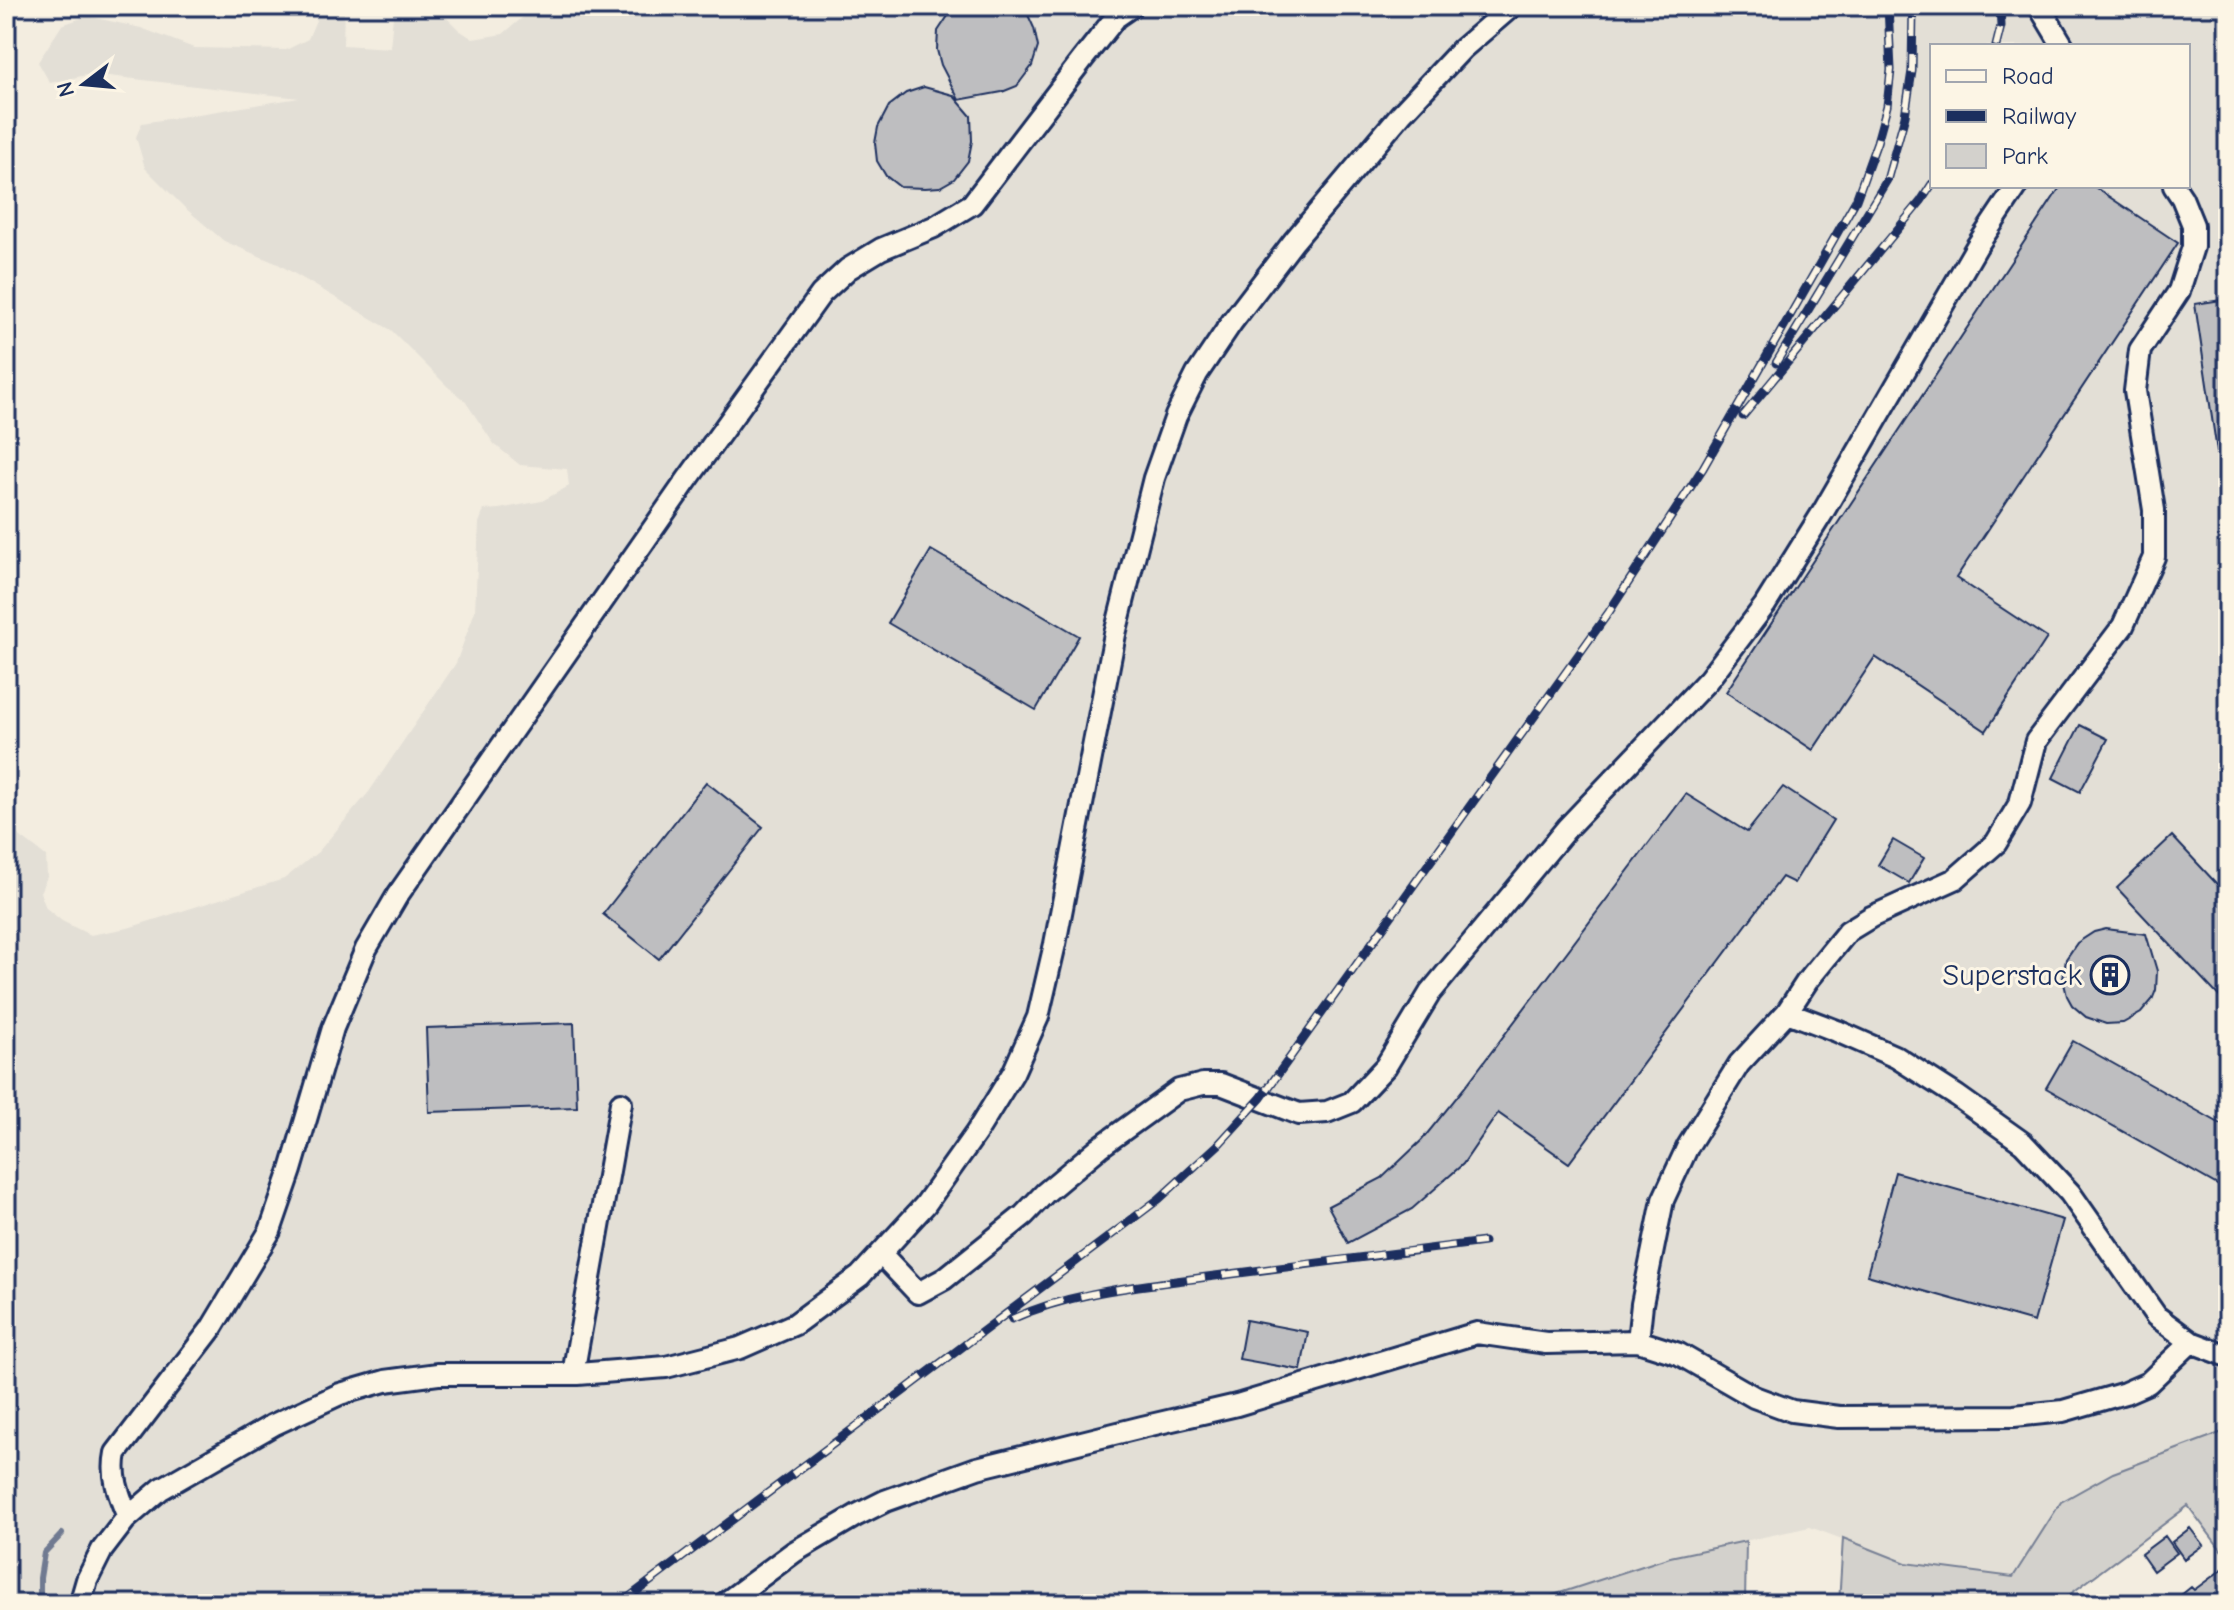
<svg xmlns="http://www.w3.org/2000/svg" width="2234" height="1610" font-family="'Comic Neue',sans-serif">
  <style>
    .built { fill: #e3dfd6; fill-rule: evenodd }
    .green { fill: #d3d1cc; stroke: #778095; stroke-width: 2 }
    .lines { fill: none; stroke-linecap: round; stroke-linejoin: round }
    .stream { stroke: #707a91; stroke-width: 6 }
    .building { fill: #bebec0; stroke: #1b2f5e; stroke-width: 2 }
    .minor-casing { stroke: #1b2f5e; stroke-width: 26 }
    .minor { stroke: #fcf5e5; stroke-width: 20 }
    .rail-casing { stroke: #1b2f5e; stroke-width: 9 }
    .rail { stroke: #fcf5e5; stroke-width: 6; stroke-dasharray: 18; stroke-linecap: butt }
    .labels { text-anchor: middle; stroke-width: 6; stroke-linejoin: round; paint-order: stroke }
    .poi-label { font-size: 30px; fill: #1b2f5e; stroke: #fcf5e5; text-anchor: end }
  </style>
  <rect width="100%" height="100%" fill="#f3ede0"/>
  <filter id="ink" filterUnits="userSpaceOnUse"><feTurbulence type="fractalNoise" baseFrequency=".0125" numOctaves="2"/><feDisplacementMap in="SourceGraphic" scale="16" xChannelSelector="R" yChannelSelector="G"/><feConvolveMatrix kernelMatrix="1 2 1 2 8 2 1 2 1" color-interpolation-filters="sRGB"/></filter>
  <g filter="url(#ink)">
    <!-- built -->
    <path class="built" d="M322 6H344L343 45 390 48 394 6H442L444 15 459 30 473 39 503 34 528 13 530 6H2228V1430L2113 1473 2061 1502 2013 1577 1906 1563 1810 1527 1670 1557 1526 1604H6V831L17 834 46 856 47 877 40 892 46 908 62 921 90 935 128 928 284 879 318 852 369 792 456 663 475 611 479 523 484 510 499 509 542 501 569 486 567 469 520 465 494 444 465 401 447 386 391 330 278 264 224 241 184 207 145 168 136 137 142 123 299 98 91 74 50 83 38 62 62 25 87 16 141 28 194 48 286 50 308 39ZM1932 46H2188V186H1932Z"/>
    <!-- green -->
    <path class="green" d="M2228 1430V1559L2188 1506 2057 1604H1839L1843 1538 1906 1563 2013 1577 2061 1502 2113 1473Z
      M1746 1541 1745 1604H1526L1670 1557Z"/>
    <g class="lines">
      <!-- stream -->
      <path class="stream" d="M40 1604V1578L44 1553 62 1534"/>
    </g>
    <!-- building -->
    <path class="building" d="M959 6H1024L1034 28 1038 47 1032 66 1017 86 1002 92 959 100 941 65 937 50 938 31 950 13Z
      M924 87 953 95 971 116 972 141 968 161 954 179 940 187 925 188 900 187 886 176 877 161 875 143 878 127 889 106 906 93Z
      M2061 186H2093L2178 243 1956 578 2047 638 1986 731 1875 657 1813 750 1726 692Z
      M2228 299V464L2219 465 2195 304Z
      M931 550 1079 636 1036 710 888 623Z
      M2080 725 2108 739 2080 792 2053 778Z
      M706 782 763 827 659 959 603 914Z
      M1783 787 1833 820 1794 883 1782 877 1569 1163 1498 1113 1463 1164 1412 1209 1348 1243 1328 1206 1382 1178 1422 1140 1465 1087 1686 794 1747 832Z
      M2172 836 2228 896V1006L2117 888Z
      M1893 840 1924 858 1909 883 1878 865Z
      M2106 929 2146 934 2157 971 2156 990 2152 1000 2141 1013 2123 1023 2106 1024 2086 1017 2072 1005 2067 996 2063 979 2066 959 2077 943 2094 932Z
      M574 1023 577 1107 429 1112 426 1028Z
      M2073 1041 2228 1128V1191L2046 1088Z
      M1895 1172 2063 1220 2034 1322 1867 1275Z
      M1246 1320 1308 1332 1301 1370 1239 1359Z
      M2190 1528 2203 1545 2184 1559 2172 1542Z
      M2165 1536 2177 1553 2153 1571 2141 1554Z
      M2228 1565V1599L2222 1604H2170L2191 1587 2194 1590Z"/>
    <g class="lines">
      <defs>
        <path id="minor" d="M2039 6 2063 46
          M1787 1012 1837 1031 1896 1057 1957 1096 2023 1143 2070 1193 2156 1316 2191 1342 2228 1356
          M881 1254 918 1293 944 1279 1024 1215 1045 1193 1100 1147 1179 1090 1203 1084H1221L1299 1114 1327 1112 1352 1102 1386 1066 1430 993 1567 828 1708 680 1765 605 1823 512 1977 246 2017 186
          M1638 1341 1642 1304 1663 1200 1688 1146 1739 1064 1787 1012 1808 980 1848 931 1871 917 1955 879 1996 843 2020 803 2036 741 2123 626 2154 557V510L2135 391 2140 350 2179 291 2193 247V225L2182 198 2174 186
          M573 1374 621 1103
          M128 1517C119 1495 111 1477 116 1453L211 1329 270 1231 291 1170 333 1028 366 949 397 896 687 480 821 294 848 269 881 249 934 227 972 204 1082 60 1116 17 1132 6
          M80 1604 87 1580 102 1550 125 1520 161 1489 273 1425 340 1394 385 1381 438 1374H578L666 1367 740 1348 795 1324 860 1276 925 1205 976 1133 1013 1073 1038 1017 1055 944 1115 634 1154 478 1176 416 1197 374 1232 322 1294 241 1401 114 1462 49 1512 6
          M724 1604 794 1552 857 1515 885 1501 977 1468 1142 1427 1237 1405 1477 1333 1546 1343 1638 1341 1679 1354 1754 1397 1792 1411 1839 1417 2014 1416 2063 1411 2125 1393 2148 1383 2191 1342"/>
      </defs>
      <!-- minor casing -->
      <use href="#minor" class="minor-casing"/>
      <!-- minor -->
      <use href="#minor" class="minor"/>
      <defs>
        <path id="rail" d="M1996 46 2001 26 2000 6
          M1776 363 1887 180 1905 116 1912 71 1913 6
          M1743 416 1921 201 1932 184
          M1012 1319C1073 1291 1142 1286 1207 1277 1300 1265 1392 1253 1484 1242
          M620 1604 1159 1199 1218 1145 1261 1098 1609 612 1703 468 1856 200 1877 142 1887 106 1891 70 1888 6"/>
      </defs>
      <!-- rail casing -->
      <use href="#rail" class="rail-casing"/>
      <!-- rail -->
      <use href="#rail" class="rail"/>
    </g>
  </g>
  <!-- icons -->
  <defs>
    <symbol id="building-ring" viewBox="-11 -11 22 22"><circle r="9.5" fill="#fcf5e5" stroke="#1b2f5e" stroke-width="1.5"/><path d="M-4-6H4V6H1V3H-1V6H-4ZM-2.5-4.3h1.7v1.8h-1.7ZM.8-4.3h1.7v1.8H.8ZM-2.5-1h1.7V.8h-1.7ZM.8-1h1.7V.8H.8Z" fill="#1b2f5e"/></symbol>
  </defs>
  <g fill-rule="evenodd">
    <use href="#building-ring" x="2088" y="953" width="44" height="44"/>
  </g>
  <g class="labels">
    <!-- poi labels -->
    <g class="poi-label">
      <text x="2082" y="985">Superstack</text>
    </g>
  </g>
  <!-- margin -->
  <rect width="2234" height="1610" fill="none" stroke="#fcf5e5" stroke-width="32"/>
  <rect x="16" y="16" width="2202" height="1578" fill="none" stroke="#1b2f5e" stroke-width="3" filter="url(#ink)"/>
  <!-- legend -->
  <rect x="1930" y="44" width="260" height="144" fill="#fcf5e5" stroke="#a2a6af" stroke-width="2"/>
  <rect x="1946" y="70" width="40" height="12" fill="#fcf5e5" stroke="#a2a6af" stroke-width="2"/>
  <text x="2002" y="84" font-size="24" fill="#1b2f5e">Road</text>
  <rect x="1946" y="110" width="40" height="12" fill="#1b2f5e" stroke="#a2a6af" stroke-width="2"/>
  <text x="2002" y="124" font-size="24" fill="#1b2f5e">Railway</text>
  <rect x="1946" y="144" width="40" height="24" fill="#d3d1cc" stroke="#a2a6af" stroke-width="2"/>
  <text x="2002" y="164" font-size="24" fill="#1b2f5e">Park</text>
  <!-- north arrow -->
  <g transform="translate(84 84) rotate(254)" stroke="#fcf5e5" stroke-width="6" paint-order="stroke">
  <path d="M0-6L14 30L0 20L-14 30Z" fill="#1b2f5e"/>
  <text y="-12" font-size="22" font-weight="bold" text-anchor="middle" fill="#1b2f5e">N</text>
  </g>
</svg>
